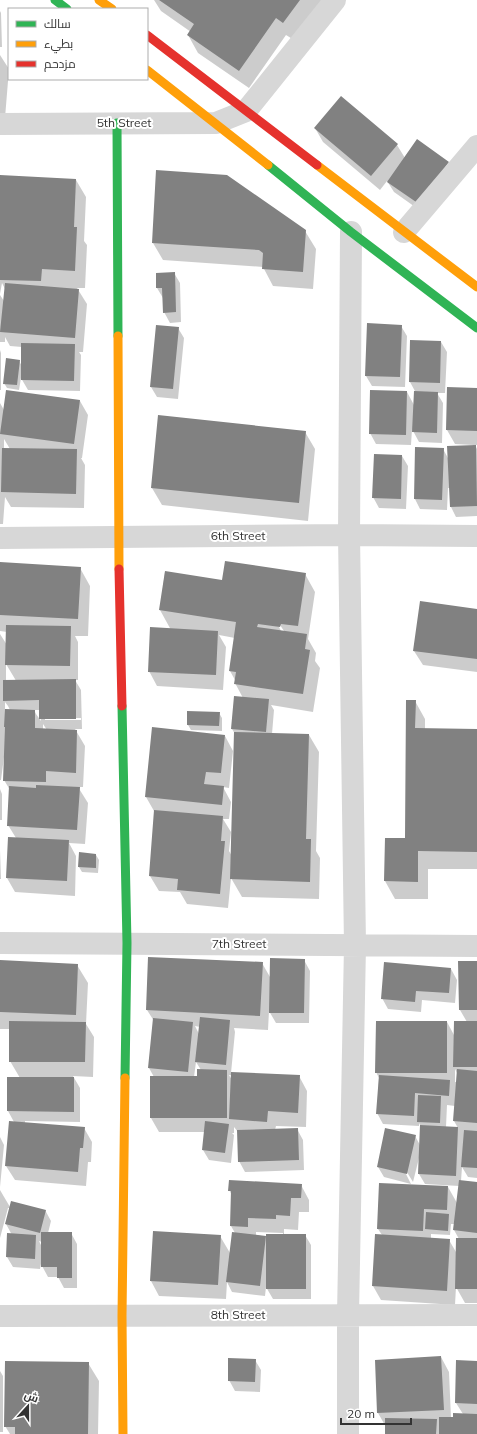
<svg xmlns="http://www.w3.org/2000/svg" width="477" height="1434" font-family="Mulish,Cairo,sans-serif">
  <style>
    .shadow { fill: #0003; fill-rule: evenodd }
    .building { fill: #818181 }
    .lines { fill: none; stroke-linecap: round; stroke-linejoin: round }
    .street { stroke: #d7d7d7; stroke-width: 22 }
    .fast { stroke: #30b455; stroke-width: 9 }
    .slow { stroke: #ff9f0a; stroke-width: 9 }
    .jam { stroke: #e5322d; stroke-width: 9 }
    .labels { text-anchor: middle; stroke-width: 4; stroke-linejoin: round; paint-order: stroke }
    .street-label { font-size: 12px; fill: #333; stroke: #fff }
  </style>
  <rect width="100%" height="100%" fill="#fff"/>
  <!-- shadow -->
  <path class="shadow" d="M154 0H322L294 40 286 35 249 88 198 53 188 35 191 32 161 11Z
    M0 11 1 13 2 47H0Z
    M0 55 9 69 5 118H0Z
    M341 97 397 145 405 158 425 214 394 192 387 181 380 190 323 142 315 128Z
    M76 180 86 197 84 241 87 245 85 288H77L87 304 83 352H79L81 355 80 391 28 390 21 378 19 390 7 388 4 383 19 361 22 366V347L10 346 5 337V342H0V295L4 301 5 289 2 283 0 294V181Z
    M305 231 316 249 313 289 273 286 263 267 163 260 153 243Z
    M174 273 180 283 181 322 170 323 164 312 163 298 157 288Z
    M401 326 407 336 405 387 372 386 366 376Z
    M178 328 184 338 178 399 157 397 151 387Z
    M441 342 447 352 445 393H437L443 403 442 443 419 442 412 429 411 445 376 444 370 433 407 392 414 405 416 393 410 382Z
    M0 350 1 353V390H0Z
    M477 389V445H475L477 449V516L456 517 451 507 450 488H448L447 510 420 509 415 499 443 449 448 458 473 447V445L455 444 447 430Z
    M80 401 88 415 82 458H81L85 465 84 508 11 507 5 497 3 524H0V403L4 410ZM4 439 10 449H4Z
    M305 432 315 449 308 521 162 505 152 488Z
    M402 456 408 466 406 509 379 508 373 497Z
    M0 563 80 568 90 586 88 636H75L78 642V680H75L81 690 82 729H75L85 746 83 787H78L88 803 85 844 69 843 76 856 75 896 15 892 7 878 16 838 8 825 10 790 4 780 5 757H4L1 780H0V634L7 645V632L0 631ZM6 664 15 679 16 681H6ZM5 702 8 706 10 710H5ZM34 710H40L41 721 36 714ZM45 718H81V720H45ZM43 724 47 730H43Z
    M165 572 223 581 305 574 315 592 308 639 316 653 315 661 320 668 313 712 271 705 274 710 272 734 309 735 319 752 316 851 320 858 319 899 242 897 231 878 228 908 187 904 180 892 159 891 150 876 155 812 154 811 146 797 225 736 233 751 229 788 223 787 231 802 229 819H223L231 832 229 851 232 856 235 734 232 729 243 698 235 683V680L230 671 235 638 219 635 226 647 223 690 157 686 149 671 171 630 160 610ZM278 622 284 631H281L277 623Z
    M477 610V672L423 665 414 651Z
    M415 701 425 719V729L477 730V869H428V899H395L385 881 406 839Z
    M219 713 222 718V731L191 730 188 725Z
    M0 789 2 794V820H0Z
    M0 850 1 879H0Z
    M96 855 99 860 98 873 82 872 79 867Z
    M149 958 262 963 270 977 304 960 310 971 309 1023H276L269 1011 268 1030 234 1028 235 1032 231 1073 299 1076 307 1091 306 1127 276 1126 275 1130 297 1129 303 1140 304 1170 245 1172 239 1161 238 1132 234 1127V1133H232L234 1135 231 1163 209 1160 203 1150 205 1132H159L151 1118 154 1077 149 1068 154 1021 147 1010ZM195 1026 200 1027 199 1034ZM196 1062 201 1070 198 1077H194ZM229 1075H232V1080Z
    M0 961 77 965 88 983 86 1024 94 1037 93 1077 73 1076 80 1088V1122L25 1121V1123L84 1128 92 1142 91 1162H88L86 1186 15 1180 6 1166 14 1122 8 1111 20 1078 10 1061V1029H0Z
    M477 962V1178L468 1177 462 1167 461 1181 477 1183V1303H465L456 1287 455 1305 381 1300 373 1286 382 1235 378 1229 448 1187 457 1203 459 1186 425 1184 419 1174 420 1158H419L413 1182 405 1169 404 1170 411 1184 384 1177 378 1167 415 1136 420 1145 421 1127 419 1123V1126L383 1124 377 1113 379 1078 376 1072 447 1022 454 1035 467 1022 460 1010ZM455 1069 457 1073V1082H455ZM447 1105 455 1106 454 1121 458 1128 446 1127ZM451 1224H455L454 1230 459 1239 456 1252 449 1240 431 1238V1234L450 1235Z
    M451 969 457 980 455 1003 422 1000 421 1012 388 1009 382 998Z
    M0 1137 4 1145 0 1187Z
    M301 1185 309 1200V1212H299L298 1230 284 1229V1235H305L311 1245V1299H273L266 1287 265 1296 232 1292 227 1282 226 1299 159 1296 151 1281 154 1232 220 1236 230 1253 235 1233 231 1226 232 1195 229 1190ZM256 1232 283 1233V1235L267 1237 256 1235Z
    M0 1190 10 1207 45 1210 51 1221 48 1233H71L77 1244V1288H64L58 1277H48L41 1264 40 1269 13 1267 7 1257 8 1234 12 1235 6 1224 10 1208H8L0 1238ZM39 1241 42 1242V1247Z
    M441 1357 449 1372 451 1418 463 1414 456 1403 477 1362V1434H386V1427L378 1413Z
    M255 1360 261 1370 260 1392 235 1391 229 1380Z
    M88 1363 99 1381 98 1434H10L5 1426Z
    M0 1371 3 1376V1432H0Z"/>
  <!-- building -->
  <path class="building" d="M159 0H300L283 23 276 18 239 71 187 35 194 24Z
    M341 96 398 144 371 176 314 128Z
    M417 139 449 162 419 204 387 182Z
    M156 170 227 175 306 230 303 272 262 269 263 253 259 250 152 243Z
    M0 175 76 179 74 227H77L75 271 42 269 41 281 0 280Z
    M175 272 176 312 163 313 162 288H156V273Z
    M5 283 79 289 75 338 0 332Z
    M367 323 402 325 400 377 365 376Z
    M156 325 179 327 173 389 150 387Z
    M410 340 441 341 440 383 409 382Z
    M21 343 75 344 74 381 21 380Z
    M6 358 20 360 17 385 3 384Z
    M447 387 477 388V431L446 430Z
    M6 390 80 400 74 444 0 434Z
    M370 390 407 391 406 435 369 434Z
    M414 391 438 392 437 433 412 432Z
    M158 415 306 431 299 503 151 488Z
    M476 445 477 506 450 507 447 446Z
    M415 447 444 448 442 500 414 499Z
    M2 448 77 449 76 494 1 492Z
    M374 454 402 455 401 499 372 498Z
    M225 561 306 573 298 626 281 624 280 627 258 624 257 627 307 634 305 649 310 650 303 694 234 684 236 672 229 671 236 622 159 610 165 571 222 580Z
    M0 562 81 567 78 619 0 615Z
    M420 601 477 609V659L413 651Z
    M6 625 71 626 70 666 5 665Z
    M150 627 218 631 216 675 148 672Z
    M76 679V719H39V700L3 701V680Z
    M234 696 269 699 266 732 231 729Z
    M406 700H416L415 728 477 729V852L418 851V882L384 881 385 838H405Z
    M5 709 35 710V728L77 730 76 773 46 771V782L3 781 5 727H4Z
    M187 711 220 712 219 726 187 725Z
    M152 727 225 735 221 773 206 772 204 784 224 786 222 805 145 797Z
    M234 732 309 734 306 839H311L310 882 230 879Z
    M36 785 80 787 77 830 7 826 9 786 36 788Z
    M154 810 223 816 221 841H225L220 894 177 890 178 879 149 876Z
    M8 837 69 840 67 881 6 878Z
    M79 852 96 854V868L78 867Z
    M148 957 263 962 260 1016 146 1010Z
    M270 958 305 959 304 1013H269Z
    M0 960 78 964 76 1015 0 1012Z
    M458 961H477V1010H459Z
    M384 962 451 968 449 993 416 991 415 1002 381 999Z
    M200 1017 230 1020 226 1065 195 1062Z
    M153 1018 193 1022 188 1072 148 1068Z
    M9 1021 86 1022 85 1062H9Z
    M376 1021H447V1073H375Z
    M454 1021H477V1067H453Z
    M197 1069 227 1070V1118H150V1076H197Z
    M457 1069 477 1071V1123L453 1121Z
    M231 1072 300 1075 298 1113 268 1111 267 1122 229 1119Z
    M379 1075 450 1080 449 1096 415 1093 414 1116 376 1114Z
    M7 1077H74V1112L7 1111Z
    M418 1095 441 1096 440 1123 417 1122Z
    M9 1121 85 1127 83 1148H80L78 1172 5 1166Z
    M205 1121 229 1124 225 1153 202 1150Z
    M420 1125 458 1127 456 1176 418 1174Z
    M298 1128 299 1160 238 1162 237 1130Z
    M385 1128 416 1135 407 1174 377 1167Z
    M464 1130 477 1131V1168L461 1167Z
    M229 1180 302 1184 301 1198H291L290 1216 276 1215V1219L248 1218V1227L230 1226 231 1191H228Z
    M459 1180 477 1182V1233L453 1230Z
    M379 1183 448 1186 447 1210 424 1209 423 1231 377 1229Z
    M11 1201 46 1210 40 1233 5 1224Z
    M426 1212 449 1214 448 1231 425 1229Z
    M153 1231 221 1235 218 1285 150 1281Z
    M41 1232H72V1278H57V1267H41Z
    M232 1232 266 1236V1234H306V1289H266V1236L260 1286 226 1282Z
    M7 1233 36 1235 35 1259 6 1257Z
    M375 1234 450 1239 447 1291 372 1286Z
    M456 1238H477V1289H455Z
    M441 1356 444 1410 377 1413 375 1360Z
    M228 1358 256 1359 255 1382 228 1381Z
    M456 1360 477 1361V1404L455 1403Z
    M5 1361 89 1362 88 1434H15V1427H4Z
    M453 1413 477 1414V1434H439V1417H453Z
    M385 1418 437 1419 436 1434H385Z"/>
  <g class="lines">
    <!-- street -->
    <path class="street" d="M0 124 216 123 246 111 335 0
      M404 232 477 146
      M0 538 349 535 477 536
      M0 943 477 946
      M0 1316 477 1315
      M348 1434V1315L355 945 349 535 351 232"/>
    <!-- fast -->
    <path class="fast" d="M55 0 67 9
      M117 123 118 336
      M268 165 351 232 477 328
      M122 706 127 943 125 1078"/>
    <!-- slow -->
    <path class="slow" d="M99 0 112 9
      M147 70 268 165
      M317 165 477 287
      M118 336 119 569
      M123 1434 122 1316 125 1078"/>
    <!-- jam -->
    <path class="jam" d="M147 35 317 165
      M119 569 122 706"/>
  </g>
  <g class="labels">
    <!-- street labels -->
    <g class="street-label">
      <text x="124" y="127">5th Street</text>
      <text x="238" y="540">6th Street</text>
      <text x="239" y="948">7th Street</text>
      <text x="238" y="1319">8th Street</text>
    </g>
  </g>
  <!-- legend -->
  <rect x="8" y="8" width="140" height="72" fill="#ffffff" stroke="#adadad"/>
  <rect x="16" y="21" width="20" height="6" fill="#30b455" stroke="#adadad"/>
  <text x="44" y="28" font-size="12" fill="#333333">سالك</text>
  <rect x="16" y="41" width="20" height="6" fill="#ff9f0a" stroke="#adadad"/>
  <text x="44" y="48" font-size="12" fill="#333333">بطيء</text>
  <rect x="16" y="61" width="20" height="6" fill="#e5322d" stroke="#adadad"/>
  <text x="44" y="68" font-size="12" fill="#333333">مزدحم</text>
  <!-- north arrow -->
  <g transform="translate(28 1406) rotate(21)" stroke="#ffffff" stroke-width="3" paint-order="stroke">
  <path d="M0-3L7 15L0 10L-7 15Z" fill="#333333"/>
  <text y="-6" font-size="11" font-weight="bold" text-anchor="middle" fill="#333333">ش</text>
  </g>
  <!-- scale -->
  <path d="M341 1418v6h70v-6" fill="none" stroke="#333333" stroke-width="2"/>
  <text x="347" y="1418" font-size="12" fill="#333333" stroke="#ffffff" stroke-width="3" paint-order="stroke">20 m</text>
</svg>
